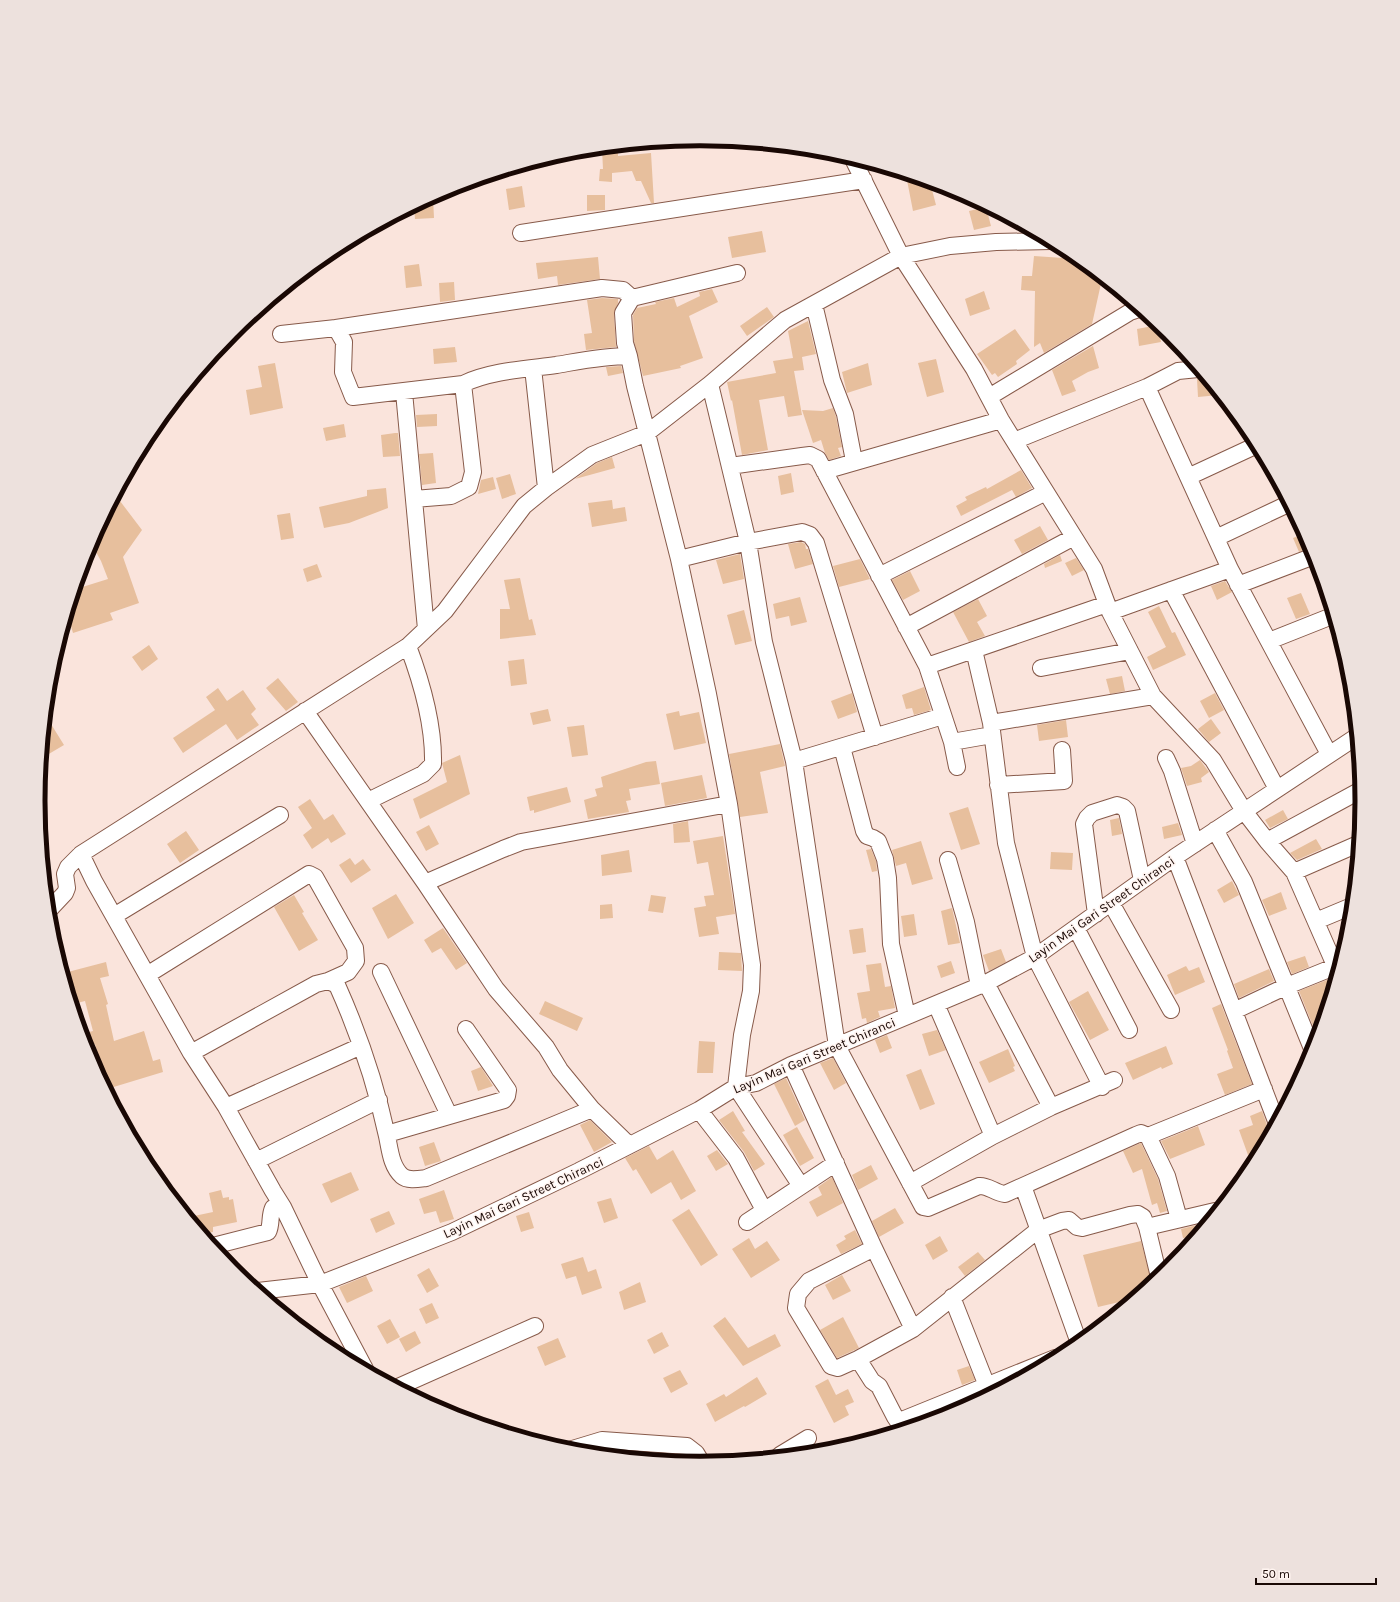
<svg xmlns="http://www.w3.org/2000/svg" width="1400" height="1602" font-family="Karla,sans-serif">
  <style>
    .building { fill: #e7bf9d }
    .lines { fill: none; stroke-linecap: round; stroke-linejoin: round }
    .street-casing { stroke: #875a4a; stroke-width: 18 }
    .street { stroke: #fff; stroke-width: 16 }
    .labels { text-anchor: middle; stroke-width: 3; stroke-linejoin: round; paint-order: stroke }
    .street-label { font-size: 13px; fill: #190804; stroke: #fff4f0 }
    .rim { fill: none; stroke: #190804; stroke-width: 5 }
  </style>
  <rect width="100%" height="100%" fill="#fae4dc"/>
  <!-- building -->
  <path class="building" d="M618 147V156L651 153 654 203H651L641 181H636L632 171 612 173V182L599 181 600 169H603L602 149Z
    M906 175 930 182 936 205 913 211Z
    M522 186 525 207 509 210 506 189Z
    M587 195H605V210L587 211Z
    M433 197 434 218 415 219 414 207Z
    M986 207 991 226 974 230 969 211Z
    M762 231 766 252 732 258 728 237Z
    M1034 256 1078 259 1102 279 1092 324 1044 353 1040 343 1034 347 1035 291 1021 290 1022 276H1032Z
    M598 257 600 279 558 285 557 276 538 279 536 263Z
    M419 264 422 286 406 288 404 266Z
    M454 282 455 300 440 302 439 283Z
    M712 289 718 302 689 316 703 358 680 366 681 368 643 376 634 341 633 315 637 308 656 304 655 302 674 298 677 307 700 296 699 292Z
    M984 291 990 309 970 316 965 299Z
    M602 298 618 299V303L614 314 616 347 586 350 584 334 592 333 587 300Z
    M767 307 774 317 747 336 740 326Z
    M808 321 816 354 802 357 804 370 794 371 802 415 788 417 784 396 759 400 768 450 742 455 732 400 731 401 727 382 776 373 773 361 793 358 788 331Z
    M1158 325 1161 342 1139 346 1137 329Z
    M1015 329 1030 350 1016 361 1017 364 998 377 995 373 992 375 977 354Z
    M1093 346 1099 368 1088 372 1072 381 1076 391 1062 396 1052 370Z
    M455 347 457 362 434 364 433 349Z
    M936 359 944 392 927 397 918 363Z
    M275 363 283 408 250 415 246 390 262 387 258 366Z
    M868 363 872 385 847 393 842 372Z
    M621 366 623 373 608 376 606 367Z
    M1204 376 1205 377 1219 395 1198 397 1197 379Z
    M833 408 836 417 842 447 838 448 841 456 829 460 825 453 821 440 813 443 802 410 823 411Z
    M437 414V426L417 427 416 415Z
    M344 424 346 437 326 441 323 428Z
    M395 433H398L400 456 383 457 381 435Z
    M433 453 436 483 422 485 419 454Z
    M612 457 615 468 575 479 597 463Z
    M1021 470 1032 488 1016 497 1012 490 961 516 956 506 967 500 965 497 986 487 987 489Z
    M791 473 794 492 781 495 778 476Z
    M510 474 516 494 502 499 496 478Z
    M493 477 496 489 478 494 481 480Z
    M386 488 388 508 349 523 324 528 319 507 367 496V490Z
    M612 500 613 509 625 507 627 521 592 527 588 503Z
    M113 501H120L142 530 123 557 139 603 110 613 113 620 73 633 68 616 76 589 108 579 101 561 91 543Z
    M290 513 294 538 281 540 277 515Z
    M1040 526 1048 540 1022 554 1014 540Z
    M1304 534 1311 547 1299 552 1293 538Z
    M801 542 805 544 806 549H808L813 564 795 569 788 544Z
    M740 554 744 579 723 584 716 560Z
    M1060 555 1062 561 1045 568 1044 564Z
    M1076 558 1084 570 1072 576 1065 563Z
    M860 559 870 579 839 587 833 566Z
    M317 564 322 577 307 582 303 569Z
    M910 571 920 591 903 600 892 580Z
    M520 578 529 620 532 619 536 635 500 639V609H510L504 580Z
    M1225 581 1232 592 1217 600 1211 586Z
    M1301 593 1310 614 1296 619 1287 598Z
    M800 597 807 622 791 626 789 616 776 619 773 604Z
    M978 599 987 616 977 622 985 636 969 642 953 612Z
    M1159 606 1172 633 1175 632 1186 655 1153 670 1147 657 1166 647 1148 612Z
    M744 610 752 641 735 645 727 615Z
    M149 645 158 659 142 671 132 657Z
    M524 659 527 684 511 686 508 661Z
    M1122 676 1125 691 1110 694 1106 679Z
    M278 678 298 702 286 711 266 688Z
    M924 687 931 710 914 715 912 708 906 709 902 695Z
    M218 688 227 701 243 690 256 709 251 714 259 725 237 740 226 724 183 753 173 738 215 710 206 697Z
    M852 693 857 712 838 719 831 701Z
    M1215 693 1224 710 1209 718 1200 701Z
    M548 709 551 721 533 725 530 713Z
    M679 711 680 716 699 712 706 743 674 750 666 714Z
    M46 716 64 745 42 758 44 744Z
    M1211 719 1221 733 1209 742 1198 729Z
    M1066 720 1068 737 1039 741 1037 725Z
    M584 725 588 755 572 757 567 727Z
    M780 744 785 766 760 772 768 813 740 817 729 754Z
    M460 755 470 794 420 819 413 799 447 782 442 763Z
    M1200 760 1209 772 1201 778 1202 782 1187 786 1181 768 1191 766Z
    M656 761 660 784 629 789 631 800 626 801 629 812 588 819 584 800 597 796 595 789 603 787 601 777 646 762Z
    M702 775 707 798 665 806 661 783Z
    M567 787 571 802 534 813V810L530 811 527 797Z
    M310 799 324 820 333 814 346 834 331 843 328 838 312 849 303 835 312 828 298 807Z
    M968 807 980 844 961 850 949 813Z
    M1283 810 1288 819 1270 828 1265 820Z
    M1119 818 1122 834 1112 836 1110 820Z
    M688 821 690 842 674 843 673 824Z
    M1178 823 1182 835 1164 839 1162 827Z
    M429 825 439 844 426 851 416 832Z
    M186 831 199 850 180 863 167 844Z
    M723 836 735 914 716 917 719 934 699 937 694 908 706 906 704 896 714 895 708 862 697 864 693 841Z
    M1316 839 1322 849 1297 860 1290 853Z
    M921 841 933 879 912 885 906 863 896 866 892 850Z
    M871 849 876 861 877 871 872 872 866 850Z
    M629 850 632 872 602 876 601 855Z
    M1051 852 1073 853 1072 870 1050 869Z
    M350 858 355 865 363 859 371 870 351 883 339 865Z
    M1232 881 1239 895 1224 903 1217 890Z
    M1281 892 1287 909 1269 916 1262 900Z
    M396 894 414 923 388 939 372 908Z
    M294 895 304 912 302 913 318 940 299 951 274 907Z
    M651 895 666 897 663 913 648 911Z
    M612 904 613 918 600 919V905Z
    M952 908 960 943 948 945 941 911Z
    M914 914 917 935 904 937 901 916Z
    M443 928 467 963 456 970 441 948 432 953 424 940Z
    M863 928 866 952 853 954 849 930Z
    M1001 949 1006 962 989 971 983 955Z
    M719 952 741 953 742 971 718 970Z
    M1305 956 1309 967 1292 974 1287 962Z
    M951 961 955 973 941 978 937 966Z
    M106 962 109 976 100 978 108 1004 106 1005 114 1041 144 1031 153 1061 160 1059 163 1072 107 1089 95 1044 86 1046 82 1034 93 1031 85 1001 73 1004 64 973Z
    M881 963 885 987 891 986 895 1008 878 1011 880 1017 867 1023 866 1018 862 1019 857 993 870 991 866 965Z
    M1186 966 1189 971 1199 967 1205 982 1175 995 1167 975Z
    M1269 969 1274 981 1239 998 1234 984Z
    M1332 978 1334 979 1317 1036 1299 991Z
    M1088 991 1109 1030 1090 1040 1069 1002Z
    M545 1001 583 1018 577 1031 539 1014Z
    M1221 1004 1252 1084 1225 1095 1217 1074 1233 1068 1227 1051 1228 1050 1212 1008Z
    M937 1030 946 1050 929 1056 922 1034Z
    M887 1035 892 1048 880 1053 875 1040Z
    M699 1041 715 1042 713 1073H697Z
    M1166 1046 1173 1064 1162 1069 1161 1067 1133 1080 1125 1063Z
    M1008 1049 1015 1066 1013 1067 1015 1071 989 1083 979 1062Z
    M833 1058 846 1083 834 1090 820 1063Z
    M481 1067 493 1086 478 1091 471 1071Z
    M921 1069 935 1104 920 1110 906 1075Z
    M786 1078 805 1120 795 1126 774 1084Z
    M733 1111 745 1131 742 1132 765 1164 754 1171 744 1152 719 1120Z
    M1262 1111 1267 1125 1272 1129 1252 1166 1239 1130 1253 1125 1250 1116Z
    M590 1120 612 1142 594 1152 580 1125Z
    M1198 1126 1205 1145 1170 1159 1161 1141Z
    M797 1127 814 1158 800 1166 783 1135Z
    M434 1142 441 1161 425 1166 419 1147Z
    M1141 1143 1158 1179 1167 1211 1160 1213 1157 1203 1152 1205 1142 1169 1133 1173 1123 1151Z
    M649 1146 657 1160 673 1150 696 1191 681 1200 671 1182 651 1194 636 1169 633 1171 625 1158Z
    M717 1150 728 1164 716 1171 707 1156Z
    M871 1165 878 1179 858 1190 852 1175Z
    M351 1172 359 1190 331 1203 322 1184Z
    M832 1177 843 1203 817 1217 809 1202 822 1195 818 1187Z
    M221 1190 223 1198 229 1197V1200L233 1199 237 1222 213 1227V1232L203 1234 196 1225 194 1216 213 1212 209 1193Z
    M444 1190 454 1219 440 1223 436 1211 424 1214 419 1199Z
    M611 1198 618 1218 604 1223 597 1202Z
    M895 1208 904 1223 879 1237 872 1221Z
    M689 1209 718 1255 701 1266 672 1220Z
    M389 1211 395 1224 376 1233 370 1219Z
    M529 1212 534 1228 521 1232 516 1216Z
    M1197 1225 1199 1232 1195 1236 1183 1238 1181 1229Z
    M855 1230 862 1244 841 1254 836 1245 846 1239 844 1236Z
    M940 1236 948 1251 933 1260 925 1245Z
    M749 1238 755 1249 767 1241 780 1260 751 1278 732 1249Z
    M1141 1241 1152 1283 1132 1299 1098 1307 1083 1255Z
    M978 1252 985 1260 965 1276 958 1267Z
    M583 1257 588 1272 596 1269 602 1288 582 1295 576 1276 566 1279 561 1264Z
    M429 1268 439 1286 427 1293 417 1275Z
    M842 1275 851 1291 833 1300 825 1285Z
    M366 1276 373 1291 347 1303 339 1287Z
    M640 1282 646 1302 624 1310 619 1292Z
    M432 1303 439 1318 426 1324 419 1309Z
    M725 1317 748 1348 775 1334 781 1346 743 1366 713 1326Z
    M843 1317 859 1348 837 1358 820 1330Z
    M390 1319 400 1337 387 1344 377 1326Z
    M415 1331 421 1343 406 1352 399 1339Z
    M662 1332 669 1346 654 1354 647 1340Z
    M558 1338 566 1357 545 1366 537 1347Z
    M969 1366 975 1380 962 1385 957 1370Z
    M680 1370 688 1384 671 1393 663 1378Z
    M757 1377 767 1394 745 1407 744 1406 715 1422 706 1404 724 1394 726 1397Z
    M828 1379 836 1395 848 1389 854 1402 845 1406 849 1415 834 1423 815 1386Z"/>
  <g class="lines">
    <defs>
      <path id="street" d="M853 159 901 256 974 369 1001 420 1094 569 1110 612 1153 696 1213 760 1244 811 1267 841 1294 872 1337 970
        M521 233 864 180
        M814 304 832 380 845 414 854 461
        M336 328 602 288 623 290 632 298 737 273
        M281 334 336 328 344 342 343 372 353 397 463 384C490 371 526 369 556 365 580 361 604 356 629 356L635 386 679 559 708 694 729 804 752 965 751 991 742 1035 736 1087 801 1186
        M629 356 625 343 623 313 632 298
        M533 368 546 488
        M710 384 748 542 764 642 794 761 837 1046 923 1207 928 1208 979 1186C988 1185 995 1193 1005 1194L1136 1135 1141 1133 1148 1136
        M1147 387 1230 569 1329 754
        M404 392 426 629
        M989 397 1130 312 1139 309
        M1014 441 1147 387 1178 371 1198 369
        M730 466 802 456 810 455 818 459 927 666 952 742 957 767
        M824 471 1001 420
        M1188 477 1257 445
        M414 499 451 496 469 487 473 472 463 384
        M1216 538 1288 504
        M679 559 748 542 802 532 810 535 816 543 875 737
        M879 576 1046 492
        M1238 585 1314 556
        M1171 590 1277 789
        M1110 612 1230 569
        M906 627 1074 537
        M1269 641 1332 616
        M974 650 991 723 1006 843 1035 957 1102 1087
        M927 666 1107 604
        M1041 668 1130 651
        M305 711 425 883 496 989 546 1047 560 1070 592 1109 629 1145
        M991 723 1153 696
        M952 742 992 735
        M842 747 864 831 867 836 873 838 878 841 885 859 888 878 891 944 907 1016
        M1166 758 1172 771 1195 844
        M794 761 943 716
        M998 785 1064 781 1062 750
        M368 801 423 774 433 764C434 724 422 683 408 646
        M1215 830 1244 882 1313 1051
        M1267 841 1361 790
        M81 854 94 881 191 1053 226 1107 273 1191 283 1207 320 1284 365 1369
        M1175 857 1276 1121
        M948 860 966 922 979 986
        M1294 872 1358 844
        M425 883 503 849 521 842 729 804
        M1111 903 1171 1010
        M49 910 65 893 67 888 65 874 68 867 81 854 408 646 445 611 524 506 546 488 592 455 647 433 710 384 785 320 901 256 950 246 996 242 1051 241
        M1096 914 1084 824 1087 818 1092 813 1117 805 1123 807 1127 811 1142 880
        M114 916 280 815
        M1316 921 1352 906
        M1076 928 1129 1030
        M381 972 449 1115
        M147 975 309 874 315 877 355 948 356 961 348 972 328 981 316 984 191 1053
        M328 981 337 985C359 1034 376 1085 387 1136 390 1150 391 1166 402 1176 408 1181 418 1179 426 1178L592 1109
        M986 983 1051 1107
        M936 1004 993 1136
        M1234 1011 1287 986 1339 965
        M791 1065 874 1248 913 1329
        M226 1107 361 1046
        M699 1110 736 1158 764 1210
        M387 1134 504 1100 507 1096 508 1090 466 1029
        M256 1161 379 1100
        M910 1183 993 1136 1051 1107 1114 1080
        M1023 1186 1079 1343
        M1179 1219 1167 1176 1148 1136 1264 1089
        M747 1222 836 1163
        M1147 1227 1215 1211
        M213 1246 268 1232C272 1224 269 1217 273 1208L283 1207
        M874 1248 809 1281 798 1294 796 1308 831 1366 838 1368 858 1359 913 1329 1038 1230 1062 1221 1069 1220 1077 1227 1082 1228 1130 1215 1138 1214 1143 1217 1147 1227 1159 1277
        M258 1291 320 1284 452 1232 579 1171 699 1110 736 1087 756 1083 791 1065 986 983 1035 957 1175 857 1356 737
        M952 1297 987 1386
        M858 1359 872 1381 879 1386 895 1417 897 1420H902L1055 1358
        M398 1387 535 1326
        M569 1450 602 1440 687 1446 696 1453 702 1463
        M780 1455 808 1438"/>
    </defs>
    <!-- street casing -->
    <use href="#street" class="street-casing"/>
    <!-- street -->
    <use href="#street" class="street"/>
  </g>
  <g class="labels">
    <!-- street labels -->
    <g class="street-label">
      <text transform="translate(1101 909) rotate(-35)" y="5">Layin Mai Gari Street Chiranci</text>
      <text transform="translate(814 1055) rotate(-23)" y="5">Layin Mai Gari Street Chiranci</text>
      <text transform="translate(523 1197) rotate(-25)" y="5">Layin Mai Gari Street Chiranci</text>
    </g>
  </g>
  <!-- crop -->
  <path d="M0 0H1400V1602H0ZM45 801a655 655 0 1 1 1310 0a655 655 0 1 1-1310 0Z" fill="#ede1dd" fill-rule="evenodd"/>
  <path class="rim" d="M45 801a655 655 0 1 1 1310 0a655 655 0 1 1-1310 0Z"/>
  <!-- scale -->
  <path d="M1256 1578v6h120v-6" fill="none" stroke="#190804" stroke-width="2"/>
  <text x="1262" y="1578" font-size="12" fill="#190804" stroke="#fff4f0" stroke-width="3" paint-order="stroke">50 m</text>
</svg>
